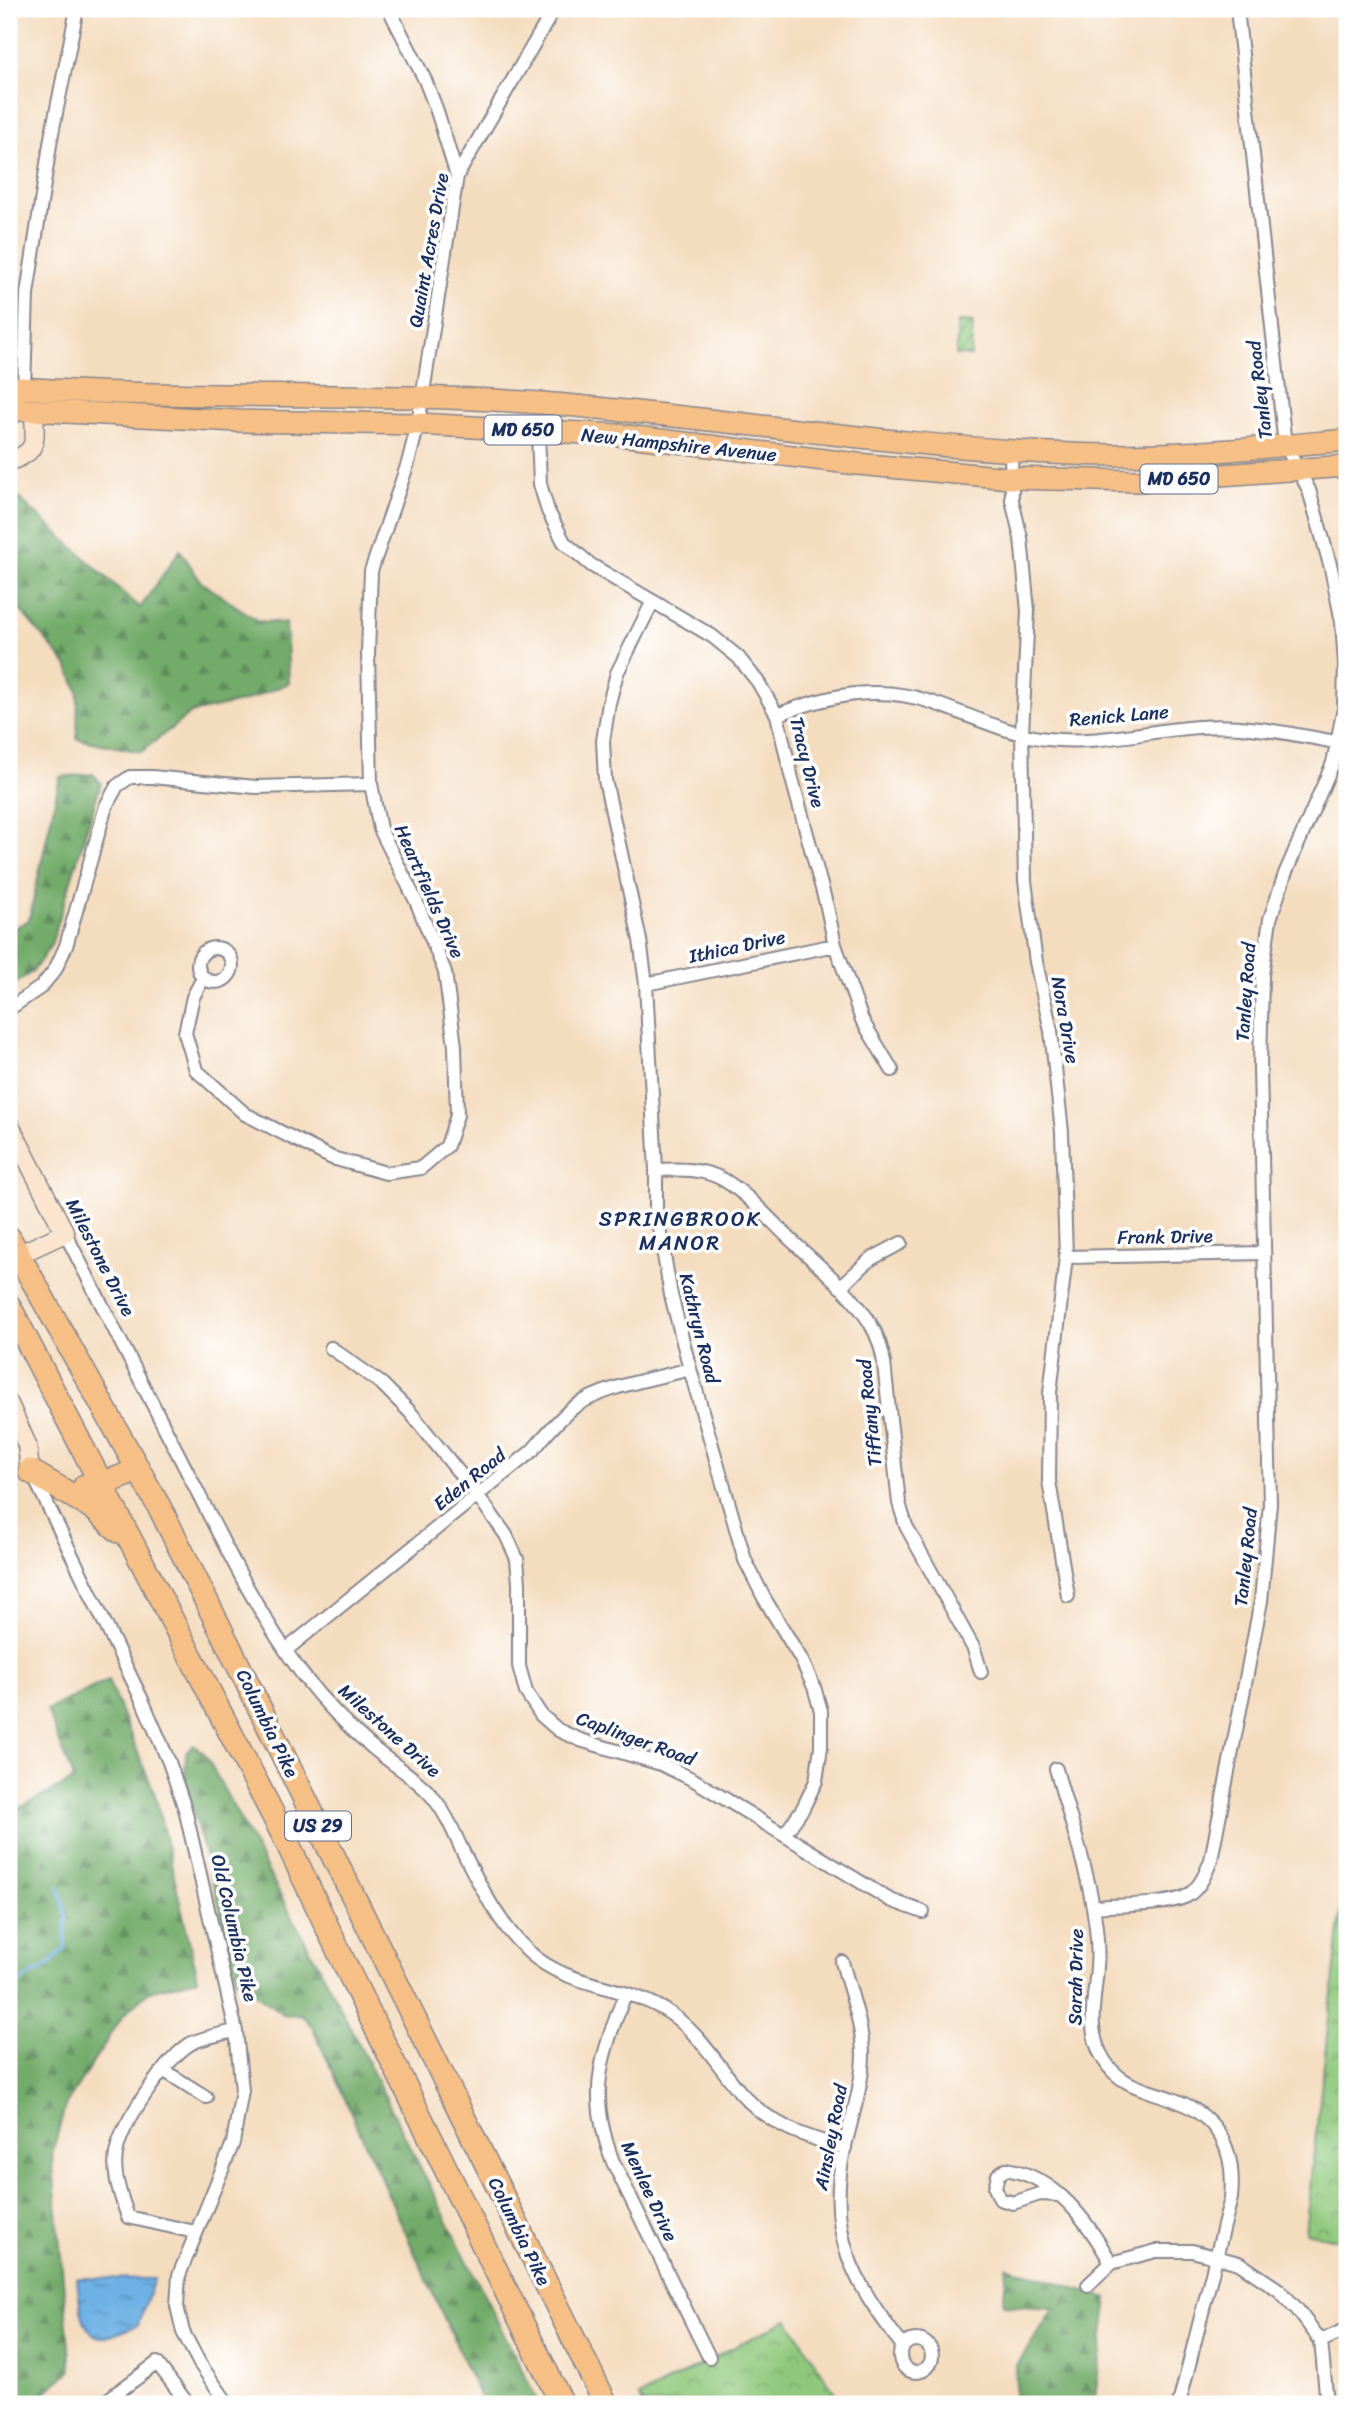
<svg xmlns="http://www.w3.org/2000/svg" width="1356" height="2413" font-family="Sriracha,sans-serif">
  <style>
    .forest { fill: url(#forest-firs); stroke: #476e64; stroke-width: 2 }
    .park { fill: url(#park-crowns); stroke: #557c6c; stroke-width: 2 }
    .garden { fill: url(#garden-furrows); stroke: #557c6c; stroke-width: 2 }
    .water { fill: url(#water-ripples); stroke: #4470a1; stroke-width: 2 }
    .lines { fill: none; stroke-linecap: round; stroke-linejoin: round }
    .stream { stroke: #6eb1e4; stroke-width: 3.5 }
    .street-casing { stroke: #88868e; stroke-width: 16 }
    .secondary-casing { stroke: #88868e; stroke-width: 21 }
    .primary-casing { stroke: #88868e; stroke-width: 24 }
    .highway-casing { stroke: #88868e; stroke-width: 26 }
    .street { stroke: #fff; stroke-width: 12 }
    .secondary { stroke: #fbe5cf; stroke-width: 18 }
    .primary { stroke: #f5bf86; stroke-width: 21 }
    .highway { stroke: #f5bf86; stroke-width: 23 }
    .labels { text-anchor: middle; stroke-width: 7; stroke-linejoin: round; paint-order: stroke }
    .shield { fill: #fff; stroke: #5f6d8e; stroke-width: 2 }
    .shield-label { font-size: 18px; font-weight: bold; fill: #1b2f5e }
    .street-label { font-size: 19px; fill: #1b2f5e; stroke: #fff }
    .neighbourhood-label { font-size: 21px; letter-spacing: 2px; fill: #1b2f5e; stroke: #fff }
  </style>
  <defs>
    <pattern id="forest-firs" width="22" height="20" patternUnits="userSpaceOnUse" patternTransform="scale(1.75)"><rect width="22" height="20" fill="#73ac6b"/><path d="M5 1l3.5 6h-7zM16 11l3.5 6h-7z" fill="#5e8c5b"/></pattern>
    <pattern id="park-crowns" width="20" height="18" patternUnits="userSpaceOnUse" patternTransform="scale(1.75)"><rect width="20" height="18" fill="#8fc87b"/><path d="M2 6a3 3 0 1 1 6 0M12 15a3 3 0 1 1 6 0" fill="none" stroke="#74a368"/></pattern>
    <pattern id="garden-furrows" width="10" height="10" patternUnits="userSpaceOnUse" patternTransform="scale(1.75)"><rect width="10" height="10" fill="#8fc87b"/><path d="M-1 1l2-2M0 10L10 0M9 11l2-2" fill="none" stroke="#74a368"/></pattern>
    <pattern id="water-ripples" width="26" height="14" patternUnits="userSpaceOnUse" patternTransform="scale(1.75)"><rect width="26" height="14" fill="#6eb1e4"/><path d="M2 4q2-2 4 0t4 0M15 11q2-2 4 0t4 0" fill="none" stroke="#5a90bc"/></pattern>
  </defs>
  <rect width="100%" height="100%" fill="#fff"/>
  <filter id="ink" filterUnits="userSpaceOnUse"><feTurbulence type="fractalNoise" baseFrequency=".0143" numOctaves="2"/><feDisplacementMap in="SourceGraphic" scale="14" xChannelSelector="R" yChannelSelector="G"/><feConvolveMatrix kernelMatrix="1 2 1 2 8 2 1 2 1" color-interpolation-filters="sRGB"/></filter>
  <filter id="wash" filterUnits="userSpaceOnUse"><feTurbulence type="fractalNoise" baseFrequency=".00686" numOctaves="4" result="noise"/><feDisplacementMap in="SourceGraphic" scale="28" xChannelSelector="R" yChannelSelector="G"/><feGaussianBlur stdDeviation="1.57" result="paint"/><feColorMatrix in="noise" values="0 0 0 0 0 0 0 0 0 0 0 0 0 0 0 0 0 1.4 0 .05"/><feComposite in="paint" operator="in"/></filter>
  <g filter="url(#wash)">
    <rect width="100%" height="100%" fill="#f4dcbe"/>
    <!-- forest -->
    <path class="forest" d="M9 494 20 499 140 608 180 550 201 582 258 621 286 623 289 683 245 701 191 713 141 752 77 739 78 691 67 665 9 597Z
      M93 774 101 783 51 945 33 971 9 988V931L29 920 60 777Z
      M108 1680 155 1794 198 1979 149 1991 124 2014 65 2106 52 2154 71 2371 31 2404H9V1813L74 1780 47 1710Z
      M193 1745 205 1754 333 1993 539 2404H483L313 2028 301 2014 285 2015 236 1980 226 1930 185 1782 186 1753Z
      M1007 2267 1108 2298 1094 2404H1015L1016 2367 1054 2308 1003 2305Z"/>
    <!-- park -->
    <path class="park" d="M1347 1859V2242L1305 2232Z
      M788 2319 842 2404H643L639 2397Z"/>
    <!-- garden -->
    <path class="garden" d="M958 322 973 323 971 356 956 355Z"/>
    <!-- water -->
    <path class="water" d="M77 2278 154 2279 138 2325C128 2329 116 2335 106 2337 80 2341 79 2295 77 2278Z"/>
    <g class="lines">
      <!-- stream -->
      <path class="stream" d="M9 2001C11 1981 30 1977 44 1968 52 1963 58 1955 65 1949L66 1917 59 1886"/>
    </g>
  </g>
  <g filter="url(#ink)">
    <g class="lines">
      <defs>
        <path id="street" d="M389 9 425 80 437 111 457 176
          M24 388 27 294 51 138 77 9
          M538 431 540 484 548 511 564 542 591 565 712 636 738 657 758 682 777 715 792 779 827 907 835 945 862 1020 892 1070
          M1011 451 1012 500 1021 538 1028 611 1022 733 1025 881 1036 962 1051 1031 1062 1132 1066 1257 1050 1393 1049 1481 1068 1596
          M652 603 617 673 609 703 603 741 605 780 640 940 646 984 656 1170V1210L671 1295 690 1369 745 1560 764 1598 801 1659 814 1687 821 1711V1747L816 1781 803 1808 785 1834
          M777 715C828 695 878 684 931 702 970 715 1007 734 1047 739 1099 745 1149 730 1200 727 1250 723 1298 736 1347 744
          M198 965a17 17 0 1 1 34 0a17 17 0 1 1-34 0Z
          M203 978 193 997 185 1033 196 1070 245 1114 332 1158 386 1173 421 1168 447 1146 457 1115 455 1046 445 972 416 901 380 829 371 784 368 653 371 571 408 463 418 424 457 176 554 9
          M646 984 835 945
          M9 1009 41 987 55 970 66 946 106 806 117 786 130 777H152L256 787 371 784
          M656 1170C680 1169 703 1168 724 1180 749 1195 768 1218 788 1237 816 1264 850 1290 870 1323 878 1336 882 1348 884 1363L899 1503 906 1526 974 1649 981 1672
          M65 1233C107 1315 149 1397 191 1479 225 1546 258 1614 302 1674 322 1700 347 1726 372 1747 390 1763 413 1775 430 1794 444 1809 453 1830 461 1848 480 1885 498 1924 529 1952 569 1989 628 1984 671 2014 701 2035 718 2066 741 2093 769 2125 805 2137 845 2148
          M1066 1257 1264 1253
          M840 1287 871 1259 901 1243
          M331 1348 382 1384 410 1412 478 1496 506 1535 517 1559 519 1583V1666L526 1692 541 1715 558 1730 580 1740 661 1764 694 1780 890 1900 923 1912
          M35 1479 143 1702 169 1762 185 1809 236 2031 242 2090 233 2143 179 2275 177 2306 183 2332 200 2364 228 2404
          M286 1650 532 1451C545 1436 558 1419 574 1407 604 1386 654 1379 690 1369
          M1056 1769C1072 1828 1102 1907 1097 1967 1095 2000 1085 2030 1104 2060 1120 2086 1145 2089 1172 2099 1219 2116 1236 2150 1231 2198L1179 2404
          M1094 1907C1117 1905 1167 1906 1187 1896 1200 1888 1206 1873 1211 1860L1261 1601 1270 1504 1260 1068 1262 975 1270 919 1285 874 1333 763 1344 708 1345 664 1342 622 1331 568 1309 490 1285 445 1237 9
          M842 1962C850 1992 863 2025 863 2056 862 2088 851 2119 844 2150 826 2234 853 2282 903 2346
          M625 1994C600 2060 587 2094 613 2162L709 2357
          M163 2070 206 2097
          M1058 2195 1040 2194 1013 2203 1000 2199 995 2188 998 2175 1006 2169C1057 2177 1088 2222 1111 2263
          M195 2232 128 2217C121 2196 111 2172 117 2149 123 2122 166 2059 190 2044 203 2037 222 2034 236 2031
          M1088 2285 1111 2263 1156 2251H1192L1239 2263 1279 2290 1297 2309 1321 2341 1327 2404
          M900 2356a16 16 0 1 1 32 0a16 16 0 1 1-32 0Z
          M1321 2341 1347 2329
          M102 2404 157 2363 188 2404"/>
        <path id="secondary" d="M9 461C41 452 34 438 34 410
          M9 1124 65 1233 9 1259
          M9 1404 27 1445 30 1471"/>
        <path id="primary" d="M9 387C186 401 364 390 541 403 718 417 894 447 1071 454 1163 458 1256 448 1347 440
          M9 409 238 421 418 424 619 435 857 464 1010 478 1137 481 1347 466"/>
        <path id="highway" d="M9 412 19 409
          M9 1238 162 1512 606 2404
          M9 1306 285 1838 348 1971 562 2404
          M30 1471 93 1508 119 1531
          M85 1486C104 1483 122 1479 138 1468"/>
      </defs>
      <!-- street casing -->
      <use href="#street" class="street-casing"/>
      <!-- secondary casing -->
      <use href="#secondary" class="secondary-casing"/>
      <!-- primary casing -->
      <use href="#primary" class="primary-casing"/>
      <!-- highway casing -->
      <use href="#highway" class="highway-casing"/>
      <!-- street -->
      <use href="#street" class="street"/>
      <!-- secondary -->
      <use href="#secondary" class="secondary"/>
      <!-- primary -->
      <use href="#primary" class="primary"/>
      <!-- highway -->
      <use href="#highway" class="highway"/>
    </g>
  </g>
  <g class="labels">
    <!-- shield labels -->
    <g class="shield">
      <rect x="484.5" y="415.5" width="77" height="29" rx="5"/>
      <rect x="1140.5" y="464.5" width="77" height="29" rx="5"/>
      <rect x="285" y="1811.5" width="66" height="29" rx="5"/>
    </g>
    <g class="shield-label">
      <text x="523" y="436">MD 650</text>
      <text x="1179" y="485">MD 650</text>
      <text x="318" y="1832">US 29</text>
    </g>
    <!-- street labels -->
    <g class="street-label">
      <text transform="translate(428 250) rotate(-80)" y="7">Quaint Acres Drive</text>
      <text transform="translate(1259 390) rotate(-97)" y="7">Tanley Road</text>
      <text transform="translate(679 444) rotate(6)" y="7">New Hampshire Avenue</text>
      <text transform="translate(1119 715) rotate(-5)" y="7">Renick Lane</text>
      <text transform="translate(808 762) rotate(76)" y="7">Tracy Drive</text>
      <text transform="translate(430 891) rotate(66)" y="7">Heartfields Drive</text>
      <text transform="translate(737 946) rotate(-12)" y="7">Ithica Drive</text>
      <text transform="translate(1245 992) rotate(-86)" y="7">Tanley Road</text>
      <text transform="translate(1066 1020) rotate(80)" y="7">Nora Drive</text>
      <text transform="translate(1165 1236) rotate(-1)" y="7">Frank Drive</text>
      <text transform="translate(101 1257) rotate(63)" y="7">Milestone Drive</text>
      <text transform="translate(700 1328) rotate(76)" y="7">Kathryn Road</text>
      <text transform="translate(869 1413) rotate(-96)" y="7">Tiffany Road</text>
      <text transform="translate(469 1479) rotate(-39)" y="7">Eden Road</text>
      <text transform="translate(1245 1557) rotate(-84)" y="7">Tanley Road</text>
      <text transform="translate(268 1723) rotate(64)" y="7">Columbia Pike</text>
      <text transform="translate(390 1730) rotate(42)" y="7">Milestone Drive</text>
      <text transform="translate(636 1738) rotate(20)" y="7">Caplinger Road</text>
      <text transform="translate(235 1928) rotate(77)" y="7">Old Columbia Pike</text>
      <text transform="translate(1075 1977) rotate(-89)" y="7">Sarah Drive</text>
      <text transform="translate(830 2137) rotate(-79)" y="7">Ainsley Road</text>
      <text transform="translate(650 2191) rotate(65)" y="7">Menlee Drive</text>
      <text transform="translate(520 2231) rotate(64)" y="7">Columbia Pike</text>
    </g>
    <!-- neighbourhood labels -->
    <g class="neighbourhood-label">
      <text x="680" y="1226">SPRINGBROOK<tspan x="680" dy="24">MANOR</tspan></text>
    </g>
  </g>
  <!-- margin -->
  <rect width="1356" height="2413" fill="none" stroke="#fff" stroke-width="35"/>
</svg>
